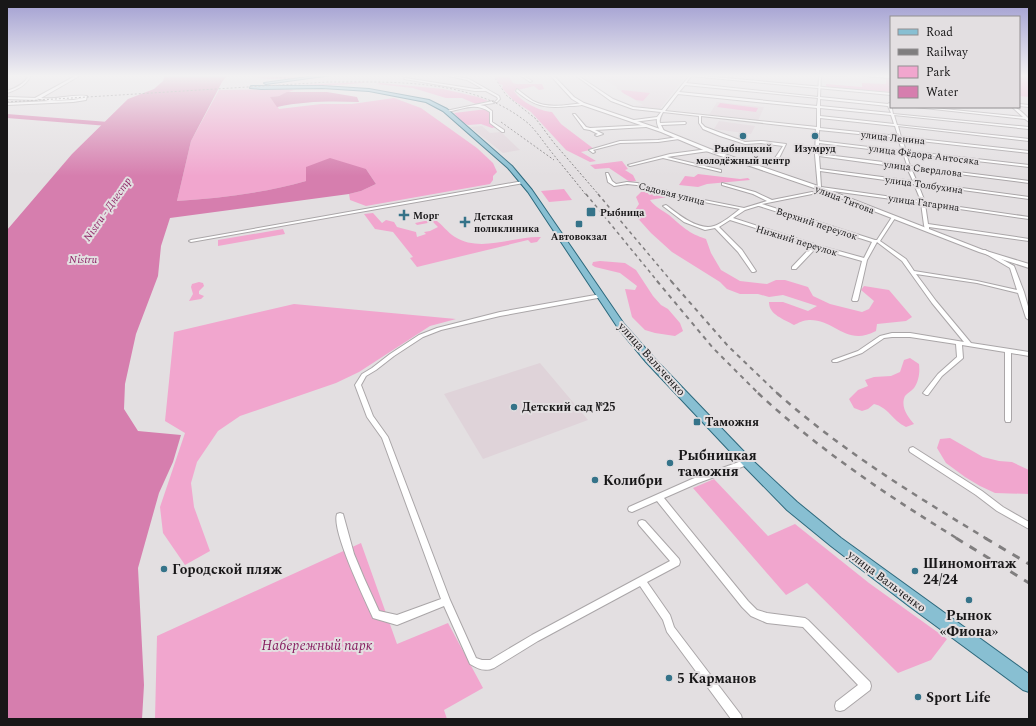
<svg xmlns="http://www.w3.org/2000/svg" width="1036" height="726" font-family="Spectral,serif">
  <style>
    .built { fill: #dfd3d9 }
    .green { fill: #f1a6ce }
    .water { fill: #d67eae }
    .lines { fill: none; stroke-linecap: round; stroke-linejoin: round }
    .river { fill: #d67eae; fill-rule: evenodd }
    .minor-casing { stroke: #aaa6a8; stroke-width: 2 }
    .tertiary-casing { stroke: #aaa6a8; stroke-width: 2 }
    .secondary-casing { stroke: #aaa6a8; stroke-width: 2 }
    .primary-casing { stroke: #2d697d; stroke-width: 2 }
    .minor { fill: #fff; fill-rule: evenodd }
    .tertiary { fill: #fff; fill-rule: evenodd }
    .secondary { fill: #fff; fill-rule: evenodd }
    .primary { fill: #88bfd2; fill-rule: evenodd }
    .rail-far4 { stroke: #807e7f; stroke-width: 1; stroke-dasharray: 2 2; stroke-linecap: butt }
    .rail-far3 { stroke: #807e7f; stroke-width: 1.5; stroke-dasharray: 3.5 3.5; stroke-linecap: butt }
    .rail-far2 { stroke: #807e7f; stroke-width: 2; stroke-dasharray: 4.5 4.5; stroke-linecap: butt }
    .rail-far1 { stroke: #807e7f; stroke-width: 2.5; stroke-dasharray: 6 6; stroke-linecap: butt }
    .rail { stroke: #807e7f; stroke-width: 3; stroke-dasharray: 8 8; stroke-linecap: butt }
    .poi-dot { fill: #357389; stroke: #e3dfe1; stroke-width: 1.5 }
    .labels { text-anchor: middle; stroke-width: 4; stroke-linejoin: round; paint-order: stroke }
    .far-street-label { font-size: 10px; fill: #181718; stroke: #e3dfe1 }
    .far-poi-label { font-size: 10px; font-weight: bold; fill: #181718; stroke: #e3dfe1 }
    .far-water-label { font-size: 11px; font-style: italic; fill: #902969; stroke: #e3dfe1 }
    .street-label { font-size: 12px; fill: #181718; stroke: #e3dfe1 }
    .poi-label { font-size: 12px; font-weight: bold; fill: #181718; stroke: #e3dfe1; text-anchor: start }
    .near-poi-label { font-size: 14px; font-weight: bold; fill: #181718; stroke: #e3dfe1; text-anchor: start }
    .near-park-label { font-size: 14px; font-style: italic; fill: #882062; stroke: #e3dfe1 }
  </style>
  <rect width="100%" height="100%" fill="#e3dfe1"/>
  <!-- built -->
  <path class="built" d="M595 75H686L660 109 633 106 643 105 617 89V87Z
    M717 102 764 107 758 121 709 115Z
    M719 121 755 126 751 134 714 129Z
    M482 126 490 133 501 132 520 150 503 153 470 127Z
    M540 363 588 420 483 459 444 394Z"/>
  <!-- green -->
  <path class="green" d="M249 75H318C297 77 268 83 249 75Z
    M495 75H508L513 83 517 84H542L544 89 539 90 534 86 514 91C521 102 539 111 552 112L561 124 594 149 581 152 596 161 590 162 566 150 531 112 513 100 502 88 503 85 499 84Z
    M1019 75H1029V97L1019 96Z
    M886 79H891V92L826 87V84L862 87V83L886 84Z
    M365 82C360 85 286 87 281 86Z
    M380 83 443 89 478 97 488 101 476 104 462 98H446L413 88 376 84Z
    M280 89 294 90 279 96 271 97 279 109 321 104H352L394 98 421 108 477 148 493 163 497 172 493 176V180L490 184 366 206 350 200 349 194 361 191 376 184 366 169 306 167V181C264 193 220 198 177 201L191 141 219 90Z
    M622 90 650 93 643 101 636 100 623 93 621 91Z
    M720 103 758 108 756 112 717 107Z
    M487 109 491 112V122L497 127 492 128 481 124 468 125 462 122 454 113Z
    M622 161 628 169 625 170 633 175 636 181 630 182 609 168 595 169 590 165Z
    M698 174 740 179 748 178 750 180 707 184 698 187 679 185 685 176 694 177Z
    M564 189 572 200 549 202 541 191Z
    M642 191C650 191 660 192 667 197L650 200C655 207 662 210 669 215 683 227 688 233 706 239L711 253 721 270 740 281 767 284 776 280H785L808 287 813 296 830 304 862 312 869 309 874 301 861 290 864 286 889 290 912 317 906 321 877 324 876 331C846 347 835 319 809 320 804 320 798 323 794 325 784 319 769 315 769 302H783L808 311 817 306 783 295 769 297 758 294H740L727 289 720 282 672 252 651 233 633 213 639 204 636 197Z
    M373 213 382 223 386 220 394 222 397 227 416 232 417 237 426 234 424 232 430 231 438 227 433 222 417 225 415 223 434 219C442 224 448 233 455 237 481 253 513 236 541 237L537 242 531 243 528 240 417 267 410 258 413 257 393 232 375 229 364 214Z
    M283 229 285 234 218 246V240Z
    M600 261 625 263 636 270 653 296 661 305 668 309 680 323 683 331 675 336 655 333 645 330 632 317 625 289 635 290 637 286 620 273 595 267 592 265 593 262Z
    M199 282 203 283 204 286 199 291V294L204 296 201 299 189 301 193 294 191 287 192 284Z
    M294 304 456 319 430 326 359 372 336 383 240 416 218 431 197 462 191 483 194 507 210 551 185 565 163 533 160 507 185 433 165 421 174 332Z
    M910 358 919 364C920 372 919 381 914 388 912 391 907 393 905 396 900 407 908 417 914 424L906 427C892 420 888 407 874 404L868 409 862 411 854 408 849 399 858 390 868 386 865 380 874 377 891 376 900 372 904 360Z
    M950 438 983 457 999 461 1012 462 1029 470V494L995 493 980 486 965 477 946 463 937 448 940 439Z
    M714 479 768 536 795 524 869 583 947 639 931 660 898 673 807 583 786 595 693 488Z
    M361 543 397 644 448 623 483 688 444 710 447 719H155L157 636Z"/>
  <!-- water -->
  <path class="water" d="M165 75H228L222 82 191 141 177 201C220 198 264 193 306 181V167L330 158 366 169 376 184 361 191 349 194 170 218 161 246 158 276 136 334 125 384 124 409 138 431 181 435 173 462 159 493 138 568 144 685 142 719H7V230L72 154 128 99 154 89 163 81Z
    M287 92H327L357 97 359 102C331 101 304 101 277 107L270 97 279 96Z"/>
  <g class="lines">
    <!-- river -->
    <path class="river" d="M7 114 121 123 124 125 121 127 7 118Z"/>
    <defs>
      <path id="minor" d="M29 75H31C27 85 17 90 7 93V91C16 88 25 84 29 75Z
        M444 75H448L469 79 499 96 500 99 497 102H495L498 99 497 97 486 91H475L404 79 405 78 475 89H483L467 80Z
        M520 75H522L532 81 530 82Z
        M575 75H577L613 99 633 107 662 110 690 75H692L686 83 818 97 819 75H821L820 97 888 104 889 103 891 104 893 114 1029 127V129L894 115 897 125 1029 139V141L898 126 901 137 1029 151V153L902 139 906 151 1029 165V167L906 153 910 166 1029 181V183L911 168 917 182 1029 197V199L918 184 925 202 1029 217V219L925 204 928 224 1029 239V241L929 227V230H925L924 225 921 203 818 189 815 155 816 129 701 116V123L705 127 745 142 761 141 786 144 779 158 777 159 775 158 783 146 761 143 745 144 720 136 703 129 699 123V116L663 112C661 116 659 119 660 123L685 122 686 123 685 124 661 125 664 131 662 132C659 130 656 123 657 119L633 122 634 120 657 117 661 112 633 109 611 101ZM685 85 818 98 817 106 679 92ZM678 94 817 108V127L665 111ZM820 99 888 106 891 113 820 106ZM820 108 891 115 894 124 820 116ZM820 118 895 126 898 136 820 128ZM819 130 898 138 902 151 819 141ZM819 143 903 153 907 165 819 154ZM819 156 907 168 913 181 820 169ZM820 171 914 184 921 201 821 187Z
        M825 75H848L847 76Z
        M864 75 891 76V78L865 76Z
        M517 89C522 93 527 97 533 101 548 109 566 105 583 103L584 104C580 106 574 106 569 106 546 109 534 106 516 91Z
        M7 97 37 98 38 99 37 100 7 99Z
        M493 101 494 103 480 105 485 106 492 111V122L504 130V132H502L490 123V112C475 102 464 109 447 112L446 111Z
        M915 107H924L1023 117 1012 107C1018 107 1025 115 1029 119V122L1025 119Z
        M573 114H575L586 127 590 128 646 125 647 126 646 127 595 130 603 134 597 136 595 135 598 134 590 130 584 129Z
        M678 137 680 138 679 139 658 142 620 143 593 150 595 152 593 153 589 150 620 141 658 140Z
        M708 149 710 150 709 151 667 157 721 170V172L663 158 630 166 628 165 670 154Z
        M606 173H608L612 181 616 184 627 182 637 183 694 198 744 208 767 201 753 194 722 185V183L755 192 772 200 812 192H831V194H812L762 204 875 240H877L892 217H894L895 218 880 241 906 259 914 271 977 281 1017 290 1010 268 981 251V250H985L1014 266 1024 292 1029 310V320L1026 318 1018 293 977 283 916 274 936 301 971 343 1029 352V356L1011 353V420L1010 422H1006L1005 420V352L962 345 963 358 962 359 942 376 928 395H926L923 393 938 374 957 357 956 344 910 337H892L884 338 862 353 837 362H833L832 361 833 360 858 351 880 336 892 333H910L964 342 932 303 902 261 877 242 867 260 858 300 857 301H853L852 300 862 261 816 248 796 269H792V267L812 246 730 220 719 227 742 250 756 271 754 272H752L738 252 715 228 705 230 684 222 663 206 666 205C678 214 698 231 714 226 721 224 734 214 740 209L694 200 637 185 627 184 614 186 608 182ZM758 206H759L872 242 864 258 817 245 733 218 745 210Z
        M523 181H524V183L191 242 189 241 191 240Z
        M601 294 603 295 604 296 603 297 500 316 441 330 423 337 394 356 376 370 366 376 361 385 373 416 388 437 450 600 476 658 482 660H490L532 635 670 561 639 525 638 523 639 521 642 520 645 521 679 559 680 562 679 565 647 582 670 615 674 627 741 715 742 719H731L667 632 663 620 640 586 538 641 494 668C485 672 478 669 470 664L444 606 397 625 373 618C365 600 331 530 337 514L340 513 343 514 354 554 364 578 379 611 397 615 441 599 382 438 367 417 355 385 362 374 372 368 390 354 419 335 437 328 500 312Z
        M913 447 982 491 1003 507 1029 522V529L997 511 976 495 910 452 909 450 910 448Z
        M747 459 750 460 751 462 750 464 698 483 664 498 748 601 757 610 767 613 805 618 808 620 870 682 871 686 870 690 844 710 840 711 836 710 835 706 836 702 858 685 803 627 767 623 751 616 742 607 657 501 632 512 629 511 628 509 629 507 692 479Z"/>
      <path id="tertiary" d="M550 75H553L574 97 584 103 663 130 710 149 821 187 983 250 1029 264V268L979 252 817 189 706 151 661 132 582 105 572 99Z
        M681 75H691L891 93V95Z
        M1019 104 1029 105V107L1019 106Z"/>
      <path id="secondary" d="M77 75H81L41 98C56 100 72 94 87 96L86 100 73 102 7 105V103L73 100 84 98 49 101 35 98Z"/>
      <path id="primary" d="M322 75H331L266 84 264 83Z
        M251 86H322L369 89 429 100 447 109 512 166 532 190 624 324 654 358 751 459 797 502 841 538 1029 674V692L1023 690 909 606 831 546 787 510 743 465 646 362 618 328 528 192 508 168 443 111 426 102 369 91 322 88 261 89 250 88Z"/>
    </defs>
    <!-- minor casing -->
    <use href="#minor" class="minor-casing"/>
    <!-- tertiary casing -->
    <use href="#tertiary" class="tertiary-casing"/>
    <!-- secondary casing -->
    <use href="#secondary" class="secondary-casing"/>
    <!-- primary casing -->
    <use href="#primary" class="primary-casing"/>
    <!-- minor -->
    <use href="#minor" class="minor"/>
    <!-- tertiary -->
    <use href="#tertiary" class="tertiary"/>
    <!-- secondary -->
    <use href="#secondary" class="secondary"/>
    <!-- primary -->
    <use href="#primary" class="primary"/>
    <!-- rail-far4 -->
    <path class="rail-far4" d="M256 75 294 79
      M493 75 506 95 536 119 554 143 599 195
      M7 102 328 82C395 82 474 78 529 124 535 130 541 138 546 145 559 162 573 178 586 195
      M501 122 554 160"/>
    <!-- rail-far3 -->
    <path class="rail-far3" d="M586 194 658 282
      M598 194 672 282"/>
    <!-- rail-far2 -->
    <path class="rail-far2" d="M657 281 713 348 759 394
      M671 281 728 346 778 394"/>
    <!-- rail-far1 -->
    <path class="rail-far1" d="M758 393C818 449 888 496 958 539
      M777 393C841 450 914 495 987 539"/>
    <!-- rail -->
    <path class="rail" d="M956 538 1029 583
      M985 538 1029 564"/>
  </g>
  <!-- sky -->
  <linearGradient id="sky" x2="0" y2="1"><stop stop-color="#a19ed1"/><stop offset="0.43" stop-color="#f2f1f2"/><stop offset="1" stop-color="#f2f1f2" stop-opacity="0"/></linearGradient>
  <rect width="1036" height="176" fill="url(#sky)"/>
  <!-- markers -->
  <g class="poi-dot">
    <circle cx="743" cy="136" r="4"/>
    <circle cx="815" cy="136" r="4"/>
    <rect x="586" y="207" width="10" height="10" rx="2"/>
    <path d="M402 209h4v4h4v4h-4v4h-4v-4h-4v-4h4z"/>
    <path d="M463 216h4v4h4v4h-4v4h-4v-4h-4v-4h4z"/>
    <rect x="575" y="220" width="8" height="8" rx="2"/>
    <circle cx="514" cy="407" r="4"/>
    <rect x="693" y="418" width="8" height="8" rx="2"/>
    <circle cx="670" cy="463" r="4"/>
    <circle cx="595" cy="480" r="4"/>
    <circle cx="164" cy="569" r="4"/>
    <circle cx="915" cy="571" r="4"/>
    <circle cx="969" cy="600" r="4"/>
    <circle cx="669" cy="678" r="4"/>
    <circle cx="918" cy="697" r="4"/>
  </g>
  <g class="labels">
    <!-- far-street labels -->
    <g class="far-street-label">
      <text transform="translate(893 137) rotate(6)" y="4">улица Ленина</text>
      <text transform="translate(924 154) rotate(7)" y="4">улица Фёдора Антосяка</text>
      <text transform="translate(923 168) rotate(7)" y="4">улица Свердлова</text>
      <text transform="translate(924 184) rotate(8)" y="4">улица Толбухина</text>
      <text transform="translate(672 193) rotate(14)" y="4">Садовая улица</text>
      <text transform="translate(845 199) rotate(21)" y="4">улица Титова</text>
      <text transform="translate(924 202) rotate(8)" y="4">улица Гагарина</text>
      <text transform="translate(817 223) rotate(18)" y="4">Верхний переулок</text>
      <text transform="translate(797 240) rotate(17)" y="4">Нижний переулок</text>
    </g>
    <!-- far-poi labels -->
    <g class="far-poi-label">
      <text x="743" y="152">Рыбницкий<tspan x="743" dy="12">молодёжный центр</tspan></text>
      <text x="815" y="152">Изумруд</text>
      <text x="600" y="216" text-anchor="start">Рыбница</text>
      <text x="413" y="219" text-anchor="start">Морг</text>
      <text x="474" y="220" text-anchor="start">Детская<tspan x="474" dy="12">поликлиника</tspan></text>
      <text x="579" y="240">Автовокзал</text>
    </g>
    <!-- far-water labels -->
    <g class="far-water-label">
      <text transform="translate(107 209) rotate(-55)" y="4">Nistru - Днестр</text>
      <text x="83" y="263">Nistru</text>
    </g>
    <!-- street labels -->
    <g class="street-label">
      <text transform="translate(652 359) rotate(48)" y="4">улица Вальченко</text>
      <text transform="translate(887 581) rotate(37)" y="4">улица Вальченко</text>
    </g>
    <!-- poi labels -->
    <g class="poi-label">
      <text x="522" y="411">Детский сад №25</text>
      <text x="705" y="426">Таможня</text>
    </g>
    <!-- near-poi labels -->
    <g class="near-poi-label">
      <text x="678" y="460">Рыбницкая<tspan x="678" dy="16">таможня</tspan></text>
      <text x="603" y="485">Колибри</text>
      <text x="923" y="568">Шиномонтаж<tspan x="923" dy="16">24/24</tspan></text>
      <text x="172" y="574">Городской пляж</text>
      <text x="969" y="620" text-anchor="middle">Рынок<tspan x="969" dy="16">«Фиона»</tspan></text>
      <text x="677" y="683">5 Карманов</text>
      <text x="926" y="702">Sport Life</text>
    </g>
    <!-- near-park labels -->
    <g class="near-park-label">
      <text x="317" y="650">Набережный парк</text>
    </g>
  </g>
  <!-- border -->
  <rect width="1036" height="726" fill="none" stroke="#181718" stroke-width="16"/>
  <!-- legend -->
  <rect x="890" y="16" width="130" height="92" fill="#e3dfe1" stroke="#928f91"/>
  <rect x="898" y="29" width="20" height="6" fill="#88bfd2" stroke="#928f91"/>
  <text x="926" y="36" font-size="12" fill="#181718">Road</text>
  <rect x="898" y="49" width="20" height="6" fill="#807e7f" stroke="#928f91"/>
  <text x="926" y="56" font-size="12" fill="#181718">Railway</text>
  <rect x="898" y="66" width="20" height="12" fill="#f1a6ce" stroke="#928f91"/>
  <text x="926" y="76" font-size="12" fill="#181718">Park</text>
  <rect x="898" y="86" width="20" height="12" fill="#d67eae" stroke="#928f91"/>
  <text x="926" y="96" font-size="12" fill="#181718">Water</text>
</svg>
